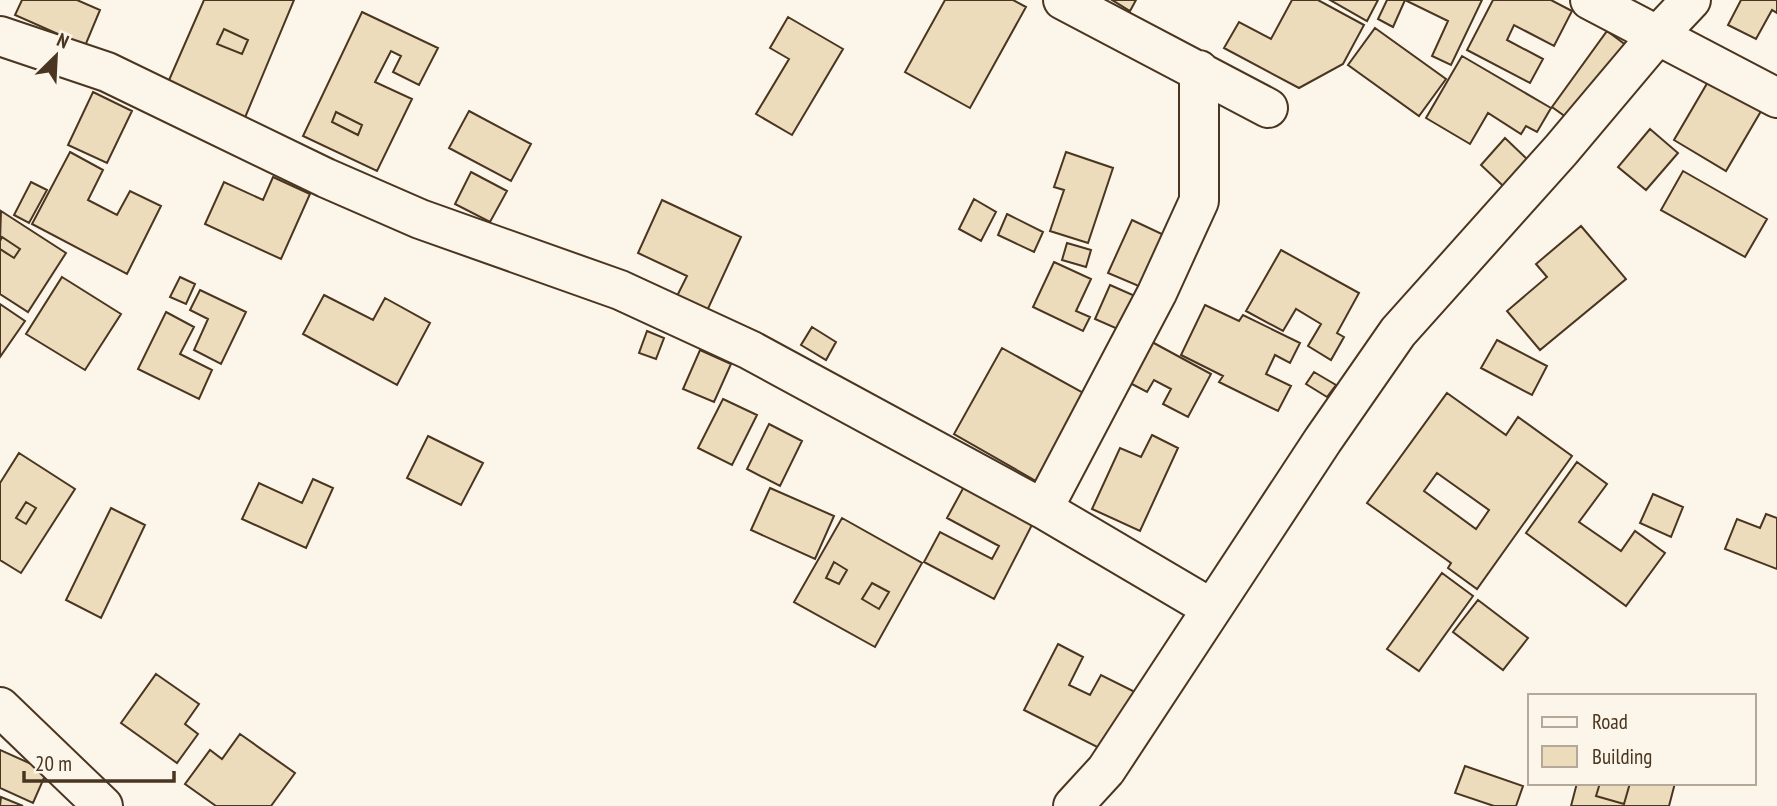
<svg xmlns="http://www.w3.org/2000/svg" width="1777" height="806" font-family="'PT Sans Narrow',sans-serif">
  <style>
    .building { fill: #ecdcbc; stroke: #4a3520; stroke-width: 2; fill-rule: evenodd }
    .lines { fill: none; stroke-linecap: round; stroke-linejoin: round }
    .minor-casing { stroke: #4a3520; stroke-width: 42 }
    .minor { stroke: #fbf6e9; stroke-width: 38 }
  </style>
  <rect width="100%" height="100%" fill="#fbf6e9"/>
  <!-- building -->
  <path class="building" d="M22 0H77L100 10 85 46 15 15Z
    M204 0H294L244 120 166 87ZM224 29 248 40 242 54 217 44Z
    M945 0H1013L1026 7 970 108 905 72Z
    M1112 0H1136L1130 11Z
    M1292 0H1318L1364 25 1343 64 1299 88 1224 48 1239 22 1271 39Z
    M1330 0H1378L1367 21Z
    M1387 0H1482L1451 65 1432 56 1448 21 1405 0 1393 27 1378 19Z
    M1493 0H1551L1572 11 1554 46 1514 25 1507 40 1543 59 1530 83 1467 50Z
    M1741 0H1777V13L1772 10 1756 39 1728 25Z
    M362 12 438 48 419 85 393 72 401 56 391 51 375 82 412 99 377 171 303 136ZM336 112 362 125 358 135 332 122Z
    M788 17 843 49 792 135 756 114 789 59 770 48Z
    M1375 28 1446 79 1419 116 1348 65Z
    M224 29 248 40 242 54 217 44Z
    M1607 31 1642 57 1587 132 1552 107Z
    M1462 56 1551 108 1537 132 1526 126 1521 134 1488 113 1470 144 1426 118Z
    M1712 75 1764 106 1726 171 1674 140Z
    M93 92 132 111 107 163 68 145Z
    M469 111 531 144 511 181 449 148Z
    M336 112 362 125 358 135 332 122Z
    M1650 129 1678 153 1646 190 1618 167Z
    M1505 138 1527 159 1520 202 1481 165Z
    M70 152 103 170 88 200 117 215 130 191 161 206 127 274 32 224Z
    M1066 152 1113 168 1088 243 1050 231 1064 190 1054 187Z
    M1683 171 1767 219 1745 257 1661 210Z
    M471 172 507 191 490 222 455 204Z
    M273 177 310 194 281 259 205 224 224 182 263 200Z
    M31 182 47 190 29 223 14 215Z
    M974 199 996 212 981 241 959 229Z
    M662 200 741 237 706 313 676 298 687 276 638 253Z
    M1 211 66 253 28 312 0 294V249L14 258 20 249 2 237 0 241Z
    M1007 214 1043 232 1034 252 998 235Z
    M1132 220 1164 235 1141 287 1108 273Z
    M1581 226 1626 279 1540 350 1507 311 1547 277 1536 264Z
    M2 237 20 249 14 258 0 249V241Z
    M1067 243 1091 250 1086 267 1062 260Z
    M1281 250 1359 293 1337 333 1344 337 1331 360 1308 346 1321 324 1296 309 1283 331 1246 311Z
    M1054 262 1091 279 1076 311 1090 317 1083 331 1033 307Z
    M62 277 121 314 85 370 26 334Z
    M180 277 195 284 186 304 170 297Z
    M1110 285 1135 296 1120 330 1095 319Z
    M200 290 246 312 221 364 194 350 208 319 190 310Z
    M324 295 373 320 385 298 430 323 397 385 303 334Z
    M0 304 25 321 0 357Z
    M1205 305 1239 321 1243 315 1300 343 1290 363 1275 355 1266 374 1291 386 1278 411 1219 382 1223 376 1181 355Z
    M166 312 194 327 180 354 212 370 199 399 138 369Z
    M812 327 836 342 826 360 801 345Z
    M647 331 664 338 656 359 639 353Z
    M1497 340 1547 366 1532 395 1481 368Z
    M1152 342 1211 374 1188 417 1163 404 1171 389 1154 380 1147 392 1130 383Z
    M1002 348 1085 394 1036 481 954 434Z
    M700 350 731 364 714 402 683 389Z
    M1314 372 1336 385 1327 397 1306 384Z
    M1447 393 1506 435 1518 417 1572 456 1477 589 1448 568 1451 563 1367 503ZM1437 473 1489 510 1476 529 1424 491Z
    M723 399 757 415 732 465 698 448Z
    M769 424 802 441 780 486 747 469Z
    M1152 435 1178 448 1140 531 1092 509 1120 448 1141 457Z
    M428 436 483 463 461 505 407 478Z
    M19 453 75 489 21 573 0 560V483ZM26 502 36 508 26 524 16 518Z
    M1577 462 1607 484 1579 522 1621 551 1635 531 1665 553 1626 606 1526 533Z
    M313 479 333 488 306 548 242 519 259 483 302 503Z
    M966 483 1035 519 994 599 924 562 940 532 992 559 999 546 947 518Z
    M770 488 834 516 815 559 751 530Z
    M1653 494 1683 507 1671 537 1640 523Z
    M26 502 36 508 26 524 16 518Z
    M111 508 145 525 101 618 66 600Z
    M1766 514 1777 518V569L1725 549 1737 519 1760 528Z
    M842 518 922 563 875 647 794 602ZM834 562 847 570 839 584 826 578ZM872 583 889 592 879 609 862 599Z
    M834 562 847 570 839 584 826 578Z
    M1442 573 1473 596 1419 671 1387 649Z
    M872 583 889 592 879 609 862 599Z
    M1478 600 1528 638 1503 670 1453 632Z
    M1058 644 1083 657 1069 685 1090 695 1101 675 1143 696 1113 755 1024 710Z
    M156 674 199 704 185 724 198 734 177 763 121 723Z
    M240 734 295 773 271 806H216L185 784 210 750 222 759Z
    M0 750 47 771 33 803 0 788Z
    M1465 766 1523 786 1516 806H1494L1455 793Z
    M1577 783H1600L1596 796 1624 804 1630 783H1675L1669 806H1571Z
    M1600 783H1630L1624 804 1596 796Z
    M1 797 23 806H0Z"/>
  <g class="lines">
    <defs>
      <path id="minor" d="M1063 0 1268 108
        M1590 0 1777 98
        M0 36 107 72 326 178 420 219 620 290 750 350 1043 509 1211 608
        M1043 509 1157 293 1199 201V70
        M0 707 103 806
        M1073 806 1106 770 1323 440 1398 332 1561 150 1657 36 1691 0"/>
    </defs>
    <!-- minor casing -->
    <use href="#minor" class="minor-casing"/>
    <!-- minor -->
    <use href="#minor" class="minor"/>
  </g>
  <!-- legend -->
  <rect x="1528" y="694" width="228" height="91" fill="#fbf6e9" stroke="#b4a999" stroke-width="2"/>
  <rect x="1542" y="717" width="35" height="10" fill="#fbf6e9" stroke="#b4a999" stroke-width="2"/>
  <text x="1592" y="729" font-size="21" fill="#4a3520">Road</text>
  <rect x="1542" y="746" width="35" height="21" fill="#ecdcbc" stroke="#b4a999" stroke-width="2"/>
  <text x="1592" y="764" font-size="21" fill="#4a3520">Building</text>
  <!-- north arrow -->
  <g transform="translate(56 56) rotate(24)" stroke="#fbf6e9" stroke-width="5" paint-order="stroke">
  <path d="M0-5L12 26L0 18L-12 26Z" fill="#4a3520"/>
  <text y="-10" font-size="19" font-weight="bold" text-anchor="middle" fill="#4a3520">N</text>
  </g>
  <!-- scale -->
  <path d="M24 771v10h150v-10" fill="none" stroke="#4a3520" stroke-width="3.5"/>
  <text x="35" y="771" font-size="21" fill="#4a3520" stroke="#fbf6e9" stroke-width="5" paint-order="stroke">20 m</text>
</svg>
